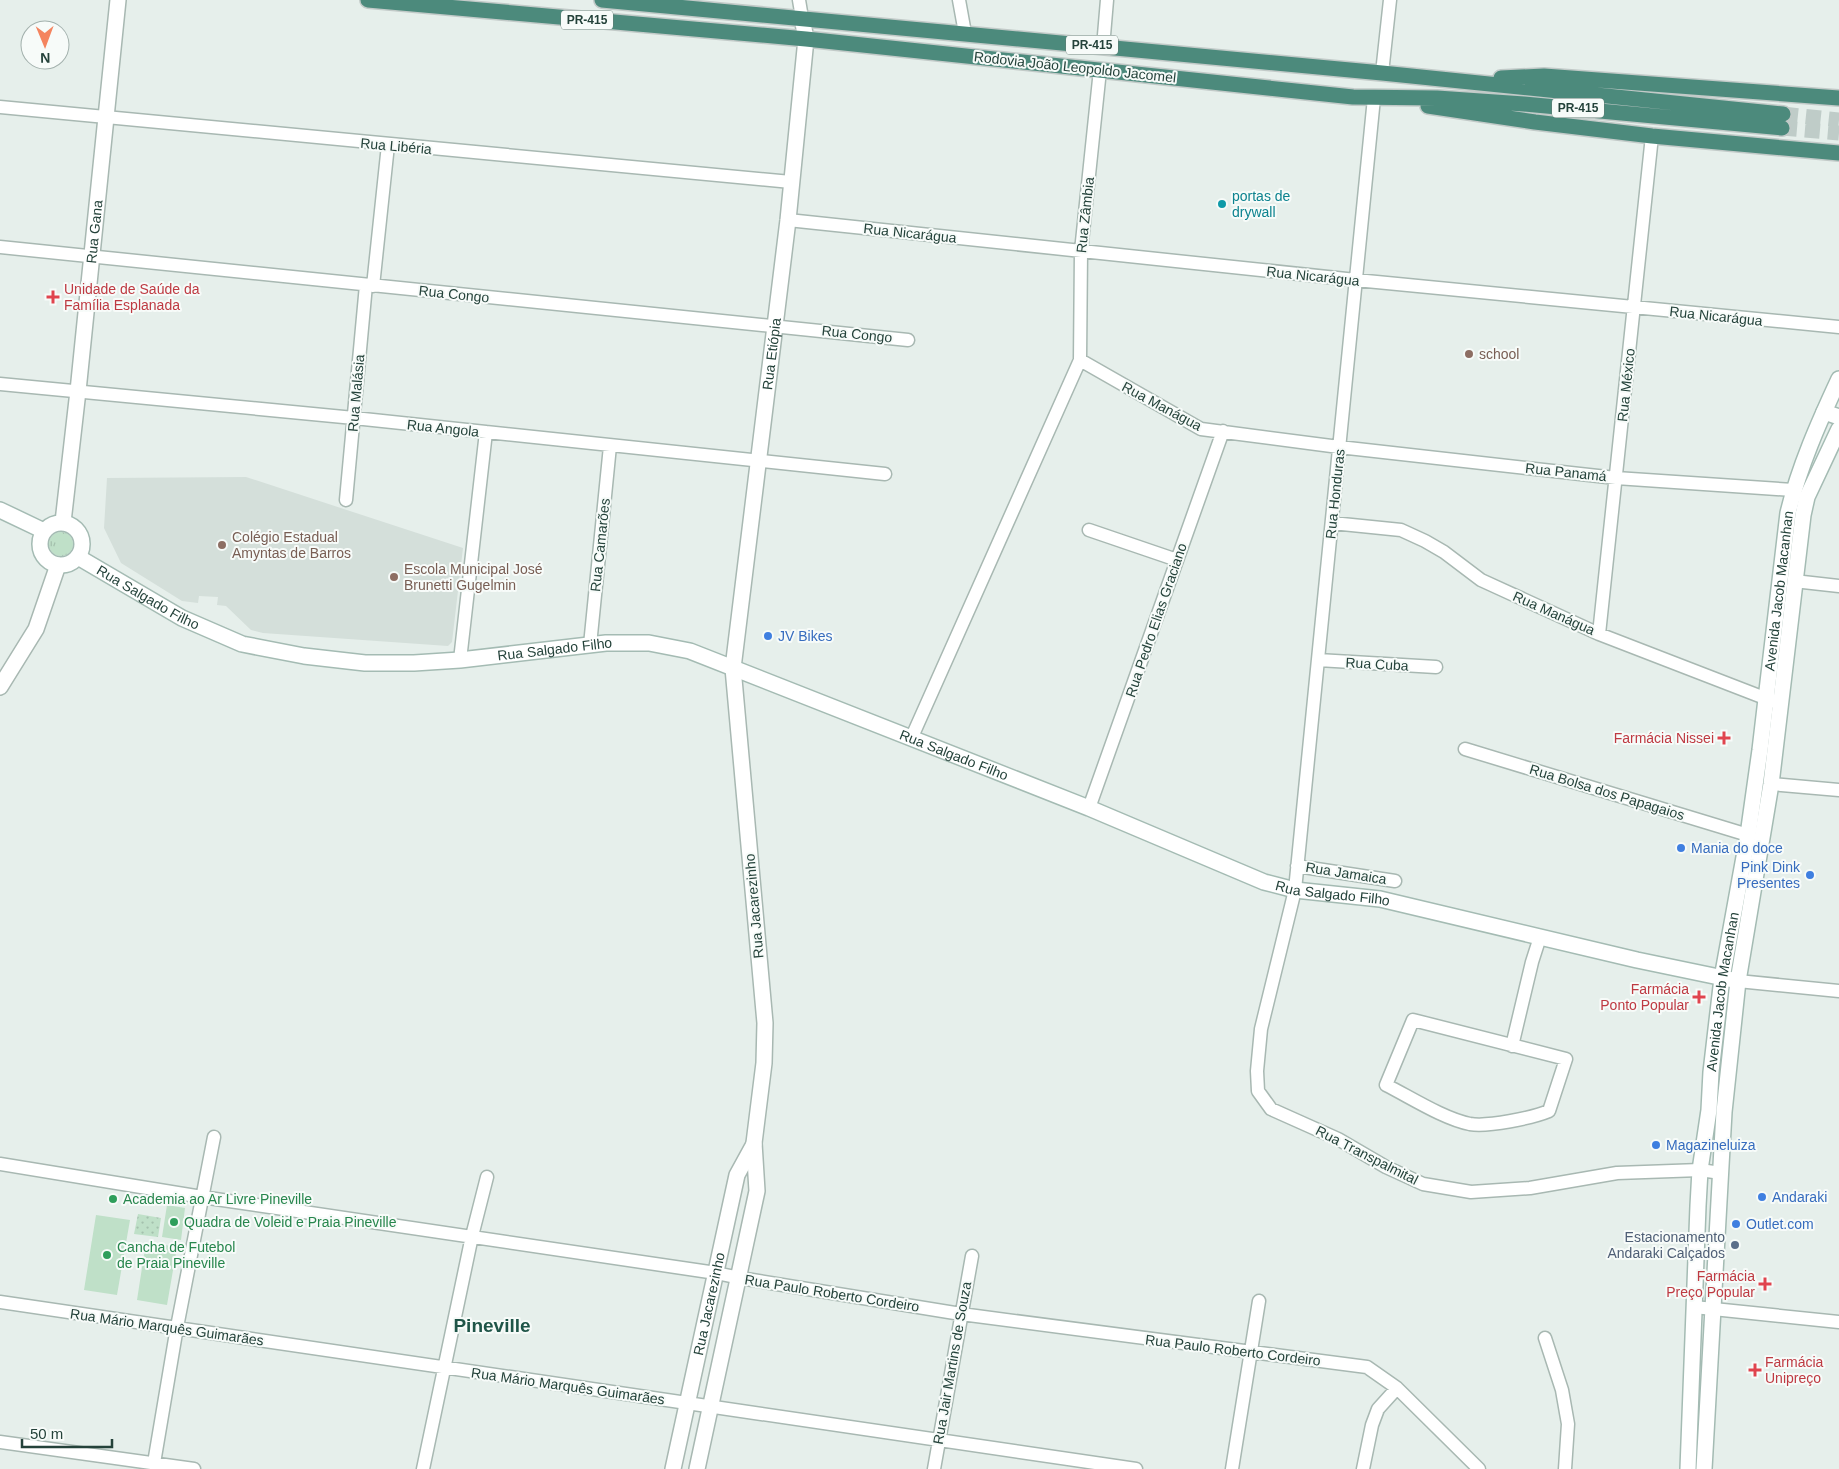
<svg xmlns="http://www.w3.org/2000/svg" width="1839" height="1469" font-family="Arial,sans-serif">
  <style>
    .built { fill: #d4dfda }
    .grass { fill: url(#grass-tufts) }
    .park { fill: url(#park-dots) }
    .pitch { fill: #bfe0c8 }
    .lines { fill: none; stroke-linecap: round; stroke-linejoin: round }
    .trunk-tunnel { stroke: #bfccc8; stroke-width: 15; stroke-dasharray: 15 8; stroke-linecap: butt }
    .minor-casing { stroke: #a8b8b2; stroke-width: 15 }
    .tertiary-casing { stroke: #a8b8b2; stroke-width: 18 }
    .secondary-casing { stroke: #a4bbb3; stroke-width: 18 }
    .trunk-casing { stroke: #c2cac8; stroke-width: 18 }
    .minor { stroke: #fff; stroke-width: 12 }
    .tertiary { stroke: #fff; stroke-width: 15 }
    .secondary { stroke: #fff; stroke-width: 15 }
    .trunk { stroke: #4c8a7c; stroke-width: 15 }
    .culture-dot { fill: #0f9aa8; stroke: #f7fbf9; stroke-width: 2 }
    .health-dot { fill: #e0444e; stroke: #f7fbf9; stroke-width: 2 }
    .education-dot { fill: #8d6e63; stroke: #f7fbf9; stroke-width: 2 }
    .shop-dot { fill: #3f7fe0; stroke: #f7fbf9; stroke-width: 2 }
    .leisure-dot { fill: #2e9e5b; stroke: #f7fbf9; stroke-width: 2 }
    .service-dot { fill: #5c6f8a; stroke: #f7fbf9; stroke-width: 2 }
    .labels { text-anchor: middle; stroke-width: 4; stroke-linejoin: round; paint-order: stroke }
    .shield { fill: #f7fbf9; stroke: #637a73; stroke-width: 1 }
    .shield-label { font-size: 12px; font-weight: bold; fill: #24423a }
    .street-label { font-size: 14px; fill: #24423a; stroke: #f7fbf9 }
    .culture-label { font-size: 14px; fill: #0d838f; stroke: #f7fbf9; text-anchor: start }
    .health-label { font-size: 14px; fill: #be3a42; stroke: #f7fbf9; text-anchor: end }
    .education-label { font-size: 14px; fill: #785e54; stroke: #f7fbf9; text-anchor: start }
    .shop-label { font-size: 14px; fill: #366cbe; stroke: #f7fbf9; text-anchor: start }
    .leisure-label { font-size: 14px; fill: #27864d; stroke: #f7fbf9; text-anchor: start }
    .service-label { font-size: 14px; fill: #4e5e75; stroke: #f7fbf9; text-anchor: end }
    .district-label { font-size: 19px; font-weight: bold; fill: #1f5548; stroke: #f7fbf9 }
  </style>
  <defs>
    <pattern id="grass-tufts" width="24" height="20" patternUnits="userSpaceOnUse" patternTransform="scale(1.25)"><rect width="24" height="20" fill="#bfe0c8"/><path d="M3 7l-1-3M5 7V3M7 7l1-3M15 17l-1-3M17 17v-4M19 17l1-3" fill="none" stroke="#a4c1ad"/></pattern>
    <pattern id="park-dots" width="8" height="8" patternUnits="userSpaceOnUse" patternTransform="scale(1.25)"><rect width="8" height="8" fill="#bfe0c8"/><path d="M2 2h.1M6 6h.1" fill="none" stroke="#a4c1ad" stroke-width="1.8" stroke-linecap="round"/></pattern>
  </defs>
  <rect width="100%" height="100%" fill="#e6efeb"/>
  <!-- built -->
  <path class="built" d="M246 477 463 548 452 642 448 646 263 633 251 630 226 606 217 605 218 597 199 596 198 603 182 601 121 563 104 528 107 478Z"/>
  <!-- grass -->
  <path class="grass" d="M49 544a12 12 0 1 1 24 0a12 12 0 1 1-24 0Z"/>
  <!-- park -->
  <path class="park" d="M138 1214 161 1218 158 1237 134 1234Z"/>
  <!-- pitch -->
  <path class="pitch" d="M167 1205 185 1208 181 1240 162 1237Z
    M96 1215 130 1220 117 1295 84 1290Z
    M146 1242 177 1247 167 1305 137 1300Z"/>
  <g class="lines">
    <!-- trunk-tunnel -->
    <path class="trunk-tunnel" d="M1783 114 1839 120
      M1782 128 1839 133"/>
    <defs>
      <path id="minor" d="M799 0 802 18
        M959 0 965 33
        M1103 47 1107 0
        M1382 73 1390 0
        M1374 98 1295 890 1261 1029 1257 1071 1258 1091 1271 1109 1338 1139 1386 1167 1423 1184 1471 1192 1530 1188 1617 1173 1700 1170 1721 1173
        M0 107 791 182
        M788 220 1356 280 1839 327
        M0 247 908 340
        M373 286 388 145
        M1080 360 1201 429 1339 447 1616 478 1793 490
        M0 384 354 418 885 474
        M346 500 366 285
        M1332 523 1401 530 1425 541 1444 552 1481 580 1599 634 1775 702
        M1089 530 1177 560
        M1794 581 1839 586
        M1599 634 1652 136
        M590 645 610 446
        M460 660 486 432
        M1318 660 1436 667
        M911 739 1080 360 1081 251 1100 70
        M1465 749 1748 835
        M1771 784 1839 790
        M1089 808 1223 431
        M1297 866 1395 881
        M1738 981 1839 991
        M1413 1020 1566 1059 1549 1111C1532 1118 1488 1127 1470 1124 1444 1119 1410 1097 1386 1085Z
        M1512 1046 1532 962 1540 937
        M0 1164 202 1197 716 1273 740 1278 961 1314 1367 1367 1397 1388 1479 1469
        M0 1302 1136 1469
        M1694 1307 1839 1322
        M1545 1338 1562 1390 1568 1424 1565 1469
        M0 1442 194 1469
        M153 1469 177 1327 214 1137
        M423 1469 472 1236 487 1177
        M934 1469 972 1256
        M1232 1469 1259 1301
        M1363 1469 1372 1425 1378 1409 1397 1388"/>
      <g id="tertiary">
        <path id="s1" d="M63 522 78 391 118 0"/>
        <path d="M0 687 36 629 58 565"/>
        <path id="s2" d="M673 1469 737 1175 754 1144"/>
        <path id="s3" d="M697 1469 757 1191 754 1143 764 1063 765 1023 733 668 788 220 806 39 802 18"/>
      </g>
      <g id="secondary">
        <path d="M1824 412 1839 417"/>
        <path d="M0 510 44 531"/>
        <circle cx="61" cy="544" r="21"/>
        <path id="s4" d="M78 557 182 618 242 644 304 656 365 663H414L460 660 606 643H649L690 651 1089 808 1264 882 1295 890 1380 899 1637 960 1738 981"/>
        <path id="s5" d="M1688 1469 1698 1206 1700 1170 1709 1110 1711 1072 1722 978 1748 835 1760 750 1788 513C1799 467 1819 422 1839 379"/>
        <path d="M1704 1469 1724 1112 1738 981 1771 784 1803 515 1807 497 1839 429"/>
      </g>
      <path id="trunk" d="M368 0 806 39 1353 97 1437 98 1524 104 1782 128
        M602 0 1382 73 1783 114
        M1501 78 1544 76 1839 98
        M1428 106 1535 122 1652 136 1839 153"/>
    </defs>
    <!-- minor casing -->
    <use href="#minor" class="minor-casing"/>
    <!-- tertiary casing -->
    <use href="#tertiary" class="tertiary-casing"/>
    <!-- secondary casing -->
    <use href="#secondary" class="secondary-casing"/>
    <!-- trunk casing -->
    <use href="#trunk" class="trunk-casing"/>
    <!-- minor -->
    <use href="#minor" class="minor"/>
    <!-- tertiary -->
    <use href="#tertiary" class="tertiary"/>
    <!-- secondary -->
    <use href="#secondary" class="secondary"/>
    <!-- trunk -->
    <use href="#trunk" class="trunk"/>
  </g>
  <!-- markers -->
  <circle class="culture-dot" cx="1222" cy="204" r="5"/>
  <g class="health-dot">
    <path d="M50.5 289.5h5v5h5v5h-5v5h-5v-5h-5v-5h5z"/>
    <path d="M1721.5 730.5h5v5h5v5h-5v5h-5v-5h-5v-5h5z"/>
    <path d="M1696.5 989.5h5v5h5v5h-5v5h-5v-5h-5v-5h5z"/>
    <path d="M1762.5 1276.5h5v5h5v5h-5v5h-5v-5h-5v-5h5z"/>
    <path d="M1752.5 1362.5h5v5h5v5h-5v5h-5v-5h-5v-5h5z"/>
  </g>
  <g class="education-dot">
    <circle cx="1469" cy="354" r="5"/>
    <circle cx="222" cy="545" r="5"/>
    <circle cx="394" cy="577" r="5"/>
  </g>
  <g class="shop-dot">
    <circle cx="768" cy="636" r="5"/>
    <circle cx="1681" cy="848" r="5"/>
    <circle cx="1810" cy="875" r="5"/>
    <circle cx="1656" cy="1145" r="5"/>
    <circle cx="1762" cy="1197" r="5"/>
    <circle cx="1736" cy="1224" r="5"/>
  </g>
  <g class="leisure-dot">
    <circle cx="113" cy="1199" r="5"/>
    <circle cx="174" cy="1222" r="5"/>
    <circle cx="107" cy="1255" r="5"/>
  </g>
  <circle class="service-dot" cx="1735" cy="1245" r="5"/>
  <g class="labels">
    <!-- shield labels -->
    <g class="shield">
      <rect x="561" y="10.5" width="52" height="19" rx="4"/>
      <rect x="1066" y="35.5" width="52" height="19" rx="4"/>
      <rect x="1552" y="98.5" width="52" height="19" rx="4"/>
    </g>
    <g class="shield-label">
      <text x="587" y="24">PR-415</text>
      <text x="1092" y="49">PR-415</text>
      <text x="1578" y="112">PR-415</text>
    </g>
    <!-- street labels -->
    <g class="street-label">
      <text transform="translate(1075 67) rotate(6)" y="5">Rodovia João Leopoldo Jacomel</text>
      <text transform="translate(396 146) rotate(5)" y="5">Rua Libéria</text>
      <text transform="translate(1085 215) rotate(-84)" y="5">Rua Zâmbia</text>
      <text dy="5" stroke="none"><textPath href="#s1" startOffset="292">Rua Gana</textPath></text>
      <text transform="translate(910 233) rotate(6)" y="5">Rua Nicarágua</text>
      <text transform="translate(1313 276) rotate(6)" y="5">Rua Nicarágua</text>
      <text transform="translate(454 294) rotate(6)" y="5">Rua Congo</text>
      <text transform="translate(1716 316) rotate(6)" y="5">Rua Nicarágua</text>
      <text transform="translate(857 334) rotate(6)" y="5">Rua Congo</text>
      <text dy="5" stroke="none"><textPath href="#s3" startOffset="1126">Rua Etiópia</textPath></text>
      <text transform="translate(1626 385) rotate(-84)" y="5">Rua México</text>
      <text transform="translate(356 393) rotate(-85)" y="5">Rua Malásia</text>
      <text transform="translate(1162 406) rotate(28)" y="5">Rua Manágua</text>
      <text transform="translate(443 428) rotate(6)" y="5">Rua Angola</text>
      <text transform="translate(1566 472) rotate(6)" y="5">Rua Panamá</text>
      <text transform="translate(1335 494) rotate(-84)" y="5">Rua Honduras</text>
      <text transform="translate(600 545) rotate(-84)" y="5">Rua Camarões</text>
      <text dy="5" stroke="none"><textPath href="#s5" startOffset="884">Avenida Jacob Macanhan</textPath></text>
      <text dy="5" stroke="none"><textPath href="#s4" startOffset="81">Rua Salgado Filho</textPath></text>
      <text transform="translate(1554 613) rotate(24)" y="5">Rua Manágua</text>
      <text transform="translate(1156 620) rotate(-71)" y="5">Rua Pedro Elias Graciano</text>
      <text dy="5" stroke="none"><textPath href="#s4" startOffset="501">Rua Salgado Filho</textPath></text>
      <text transform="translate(1377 664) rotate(3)" y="5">Rua Cuba</text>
      <text dy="5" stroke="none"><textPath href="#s4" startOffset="921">Rua Salgado Filho</textPath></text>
      <text transform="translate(1607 792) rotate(17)" y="5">Rua Bolsa dos Papagaios</text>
      <text transform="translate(1346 873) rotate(9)" y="5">Rua Jamaica</text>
      <text dy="5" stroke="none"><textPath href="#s4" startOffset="1326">Rua Salgado Filho</textPath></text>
      <text transform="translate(754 906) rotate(-95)" y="5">Rua Jacarezinho</text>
      <text dy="5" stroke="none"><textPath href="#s5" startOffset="479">Avenida Jacob Macanhan</textPath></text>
      <text transform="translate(1367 1155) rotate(27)" y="5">Rua Transpalmital</text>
      <text transform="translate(832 1293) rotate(9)" y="5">Rua Paulo Roberto Cordeiro</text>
      <text dy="5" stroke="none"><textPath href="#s2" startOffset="169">Rua Jacarezinho</textPath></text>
      <text transform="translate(167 1327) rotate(8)" y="5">Rua Mário Marquês Guimarães</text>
      <text transform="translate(1233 1350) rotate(7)" y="5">Rua Paulo Roberto Cordeiro</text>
      <text transform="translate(952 1363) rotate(-80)" y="5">Rua Jair Martins de Souza</text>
      <text transform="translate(568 1386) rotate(8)" y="5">Rua Mário Marquês Guimarães</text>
    </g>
    <!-- culture labels -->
    <g class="culture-label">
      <text x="1232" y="201">portas de<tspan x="1232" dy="16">drywall</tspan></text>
    </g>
    <!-- health labels -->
    <g class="health-label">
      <text x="64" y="294" text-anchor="start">Unidade de Saúde da<tspan x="64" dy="16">Família Esplanada</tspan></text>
      <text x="1714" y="743">Farmácia Nissei</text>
      <text x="1689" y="994">Farmácia<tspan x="1689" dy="16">Ponto Popular</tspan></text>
      <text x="1755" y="1281">Farmácia<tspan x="1755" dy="16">Preço Popular</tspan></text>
      <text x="1765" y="1367" text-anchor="start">Farmácia<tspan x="1765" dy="16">Unipreço</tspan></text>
    </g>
    <!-- education labels -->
    <g class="education-label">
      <text x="1479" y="359">school</text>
      <text x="232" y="542">Colégio Estadual<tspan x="232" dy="16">Amyntas de Barros</tspan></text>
      <text x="404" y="574">Escola Municipal José<tspan x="404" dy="16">Brunetti Gugelmin</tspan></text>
    </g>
    <!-- shop labels -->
    <g class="shop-label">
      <text x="778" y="641">JV Bikes</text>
      <text x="1691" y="853">Mania do doce</text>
      <text x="1800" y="872" text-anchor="end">Pink Dink<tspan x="1800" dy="16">Presentes</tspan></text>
      <text x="1666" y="1150">Magazineluiza</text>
      <text x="1772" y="1202">Andaraki</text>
      <text x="1746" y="1229">Outlet.com</text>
    </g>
    <!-- leisure labels -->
    <g class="leisure-label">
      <text x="123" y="1204">Academia ao Ar Livre Pineville</text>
      <text x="184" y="1227">Quadra de Voleid e Praia Pineville</text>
      <text x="117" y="1252">Cancha de Futebol<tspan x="117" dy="16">de Praia Pineville</tspan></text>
    </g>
    <!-- service labels -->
    <g class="service-label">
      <text x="1725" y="1242">Estacionamento<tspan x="1725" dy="16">Andaraki Calçados</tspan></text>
    </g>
    <!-- district labels -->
    <g class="district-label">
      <text x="492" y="1332">Pineville</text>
    </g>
  </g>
  <!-- north arrow -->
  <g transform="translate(45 45) rotate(179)"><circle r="24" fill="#f7fbf9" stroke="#a3b1ad"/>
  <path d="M0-4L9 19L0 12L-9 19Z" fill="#f4845f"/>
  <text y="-8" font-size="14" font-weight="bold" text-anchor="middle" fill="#24423a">N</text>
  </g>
  <!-- scale -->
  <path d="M22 1439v8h90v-8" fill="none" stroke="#24423a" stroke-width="2.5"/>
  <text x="30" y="1439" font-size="15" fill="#24423a" stroke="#f7fbf9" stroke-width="4" paint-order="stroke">50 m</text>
</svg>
